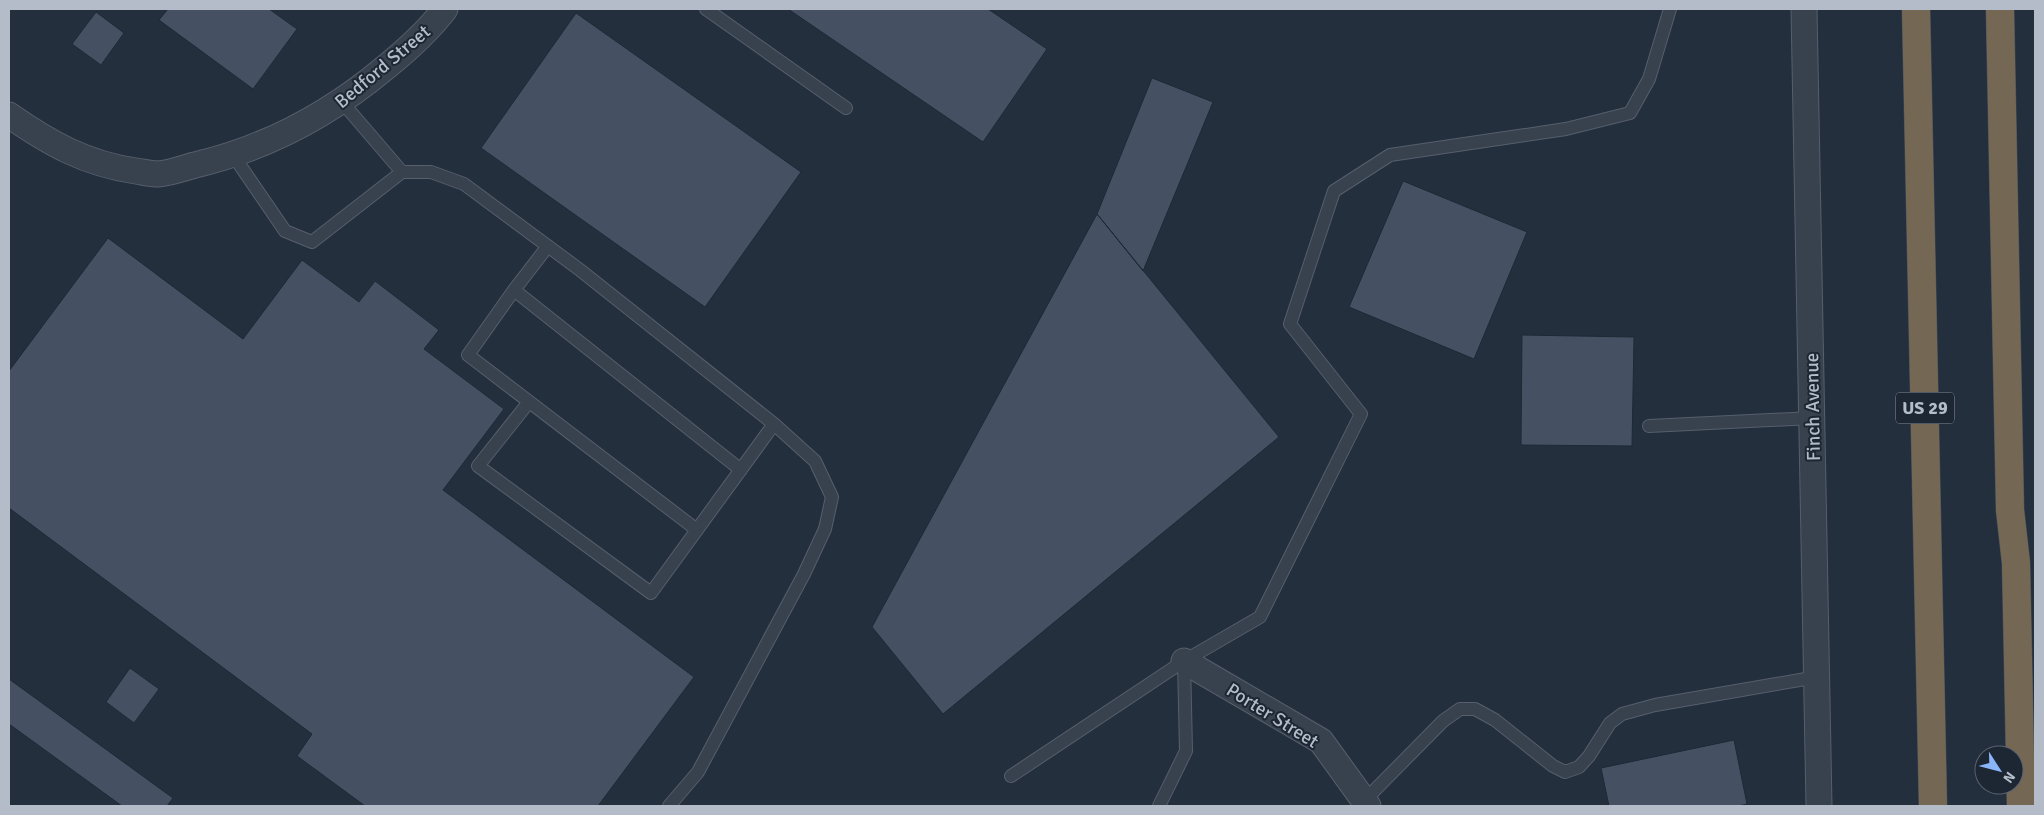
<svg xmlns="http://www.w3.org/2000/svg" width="2044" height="815" font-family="Signika,sans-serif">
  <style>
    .building { fill: #455162; stroke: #1f2835 }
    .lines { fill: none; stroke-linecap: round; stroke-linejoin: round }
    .service-casing { stroke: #565f6c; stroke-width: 14 }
    .minor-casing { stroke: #565f6c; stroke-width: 27 }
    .motorway-casing { stroke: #434c59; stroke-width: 29 }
    .service { stroke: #38414e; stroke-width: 12 }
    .minor { stroke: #38414e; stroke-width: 25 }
    .motorway { stroke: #746855; stroke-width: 28 }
    .labels { text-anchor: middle; stroke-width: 4; stroke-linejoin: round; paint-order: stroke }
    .shield { fill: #1d2633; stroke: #878f9c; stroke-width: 1 }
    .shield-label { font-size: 18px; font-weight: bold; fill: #b4bcc9 }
    .street-label { font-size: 19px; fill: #b4bcc9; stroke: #1d2633 }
  </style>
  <rect width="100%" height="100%" fill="#242f3e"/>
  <!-- building -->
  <path class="building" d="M168 9H269L297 29 253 89 159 20Z
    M788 9H988L1047 49 983 142Z
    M96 12 124 33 101 65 72 44Z
    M576 13 801 172 705 307 481 148Z
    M1152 78 1213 102 1143 271 1097 214Z
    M1403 181 1527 232 1474 359 1349 307Z
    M1097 214 1279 437 943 714 872 627Z
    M108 238 243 339 302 260 359 302 375 281 439 330 424 349 504 409 443 490 694 677 598 806H365L297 756 312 734 9 508V371Z
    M1522 335 1634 337 1632 446 1521 445Z
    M130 668 159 689 134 723 106 702Z
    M9 679 173 798 167 806H122L9 724Z
    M1734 740 1747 804 1738 806H1609L1601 768Z"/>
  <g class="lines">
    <defs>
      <path id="service" d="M706 9 846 108
        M233 155 285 231 312 242 402 172 342 102
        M402 172H431L464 184 580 270 774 424 815 461 832 497 825 529 804 574 698 772 669 806
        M548 246 514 290 741 470
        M514 290 468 355 697 530
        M529 402 478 466 651 593 774 424
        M1649 426 1812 418
        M1011 776 1184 661 1260 617 1361 414 1290 324 1334 191 1390 155 1566 129 1630 113 1649 79 1670 9
        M1364 801 1443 721 1460 709H1475L1495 720 1553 766 1565 772 1579 767 1589 756 1610 723 1622 714 1655 705 1817 677
        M1159 806 1186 751 1184 661"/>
      <path id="minor" d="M1804 9 1819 806
        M9 115C49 143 86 164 136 171 143 172 151 174 158 174 171 173 186 167 199 164 269 147 330 114 386 67 407 50 428 31 445 9
        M1184 661 1321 741 1368 806"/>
      <path id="motorway" d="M1916 9 1933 806
        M2000 9 2010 510 2016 563 2021 806"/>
    </defs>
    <!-- service casing -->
    <use href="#service" class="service-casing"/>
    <!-- minor casing -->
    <use href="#minor" class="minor-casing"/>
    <!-- motorway casing -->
    <use href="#motorway" class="motorway-casing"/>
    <!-- service -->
    <use href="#service" class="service"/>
    <!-- minor -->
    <use href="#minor" class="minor"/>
    <!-- motorway -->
    <use href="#motorway" class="motorway"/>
  </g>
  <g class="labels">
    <!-- shield labels -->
    <rect class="shield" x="1896" y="392.5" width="58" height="31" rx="4"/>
    <g class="shield-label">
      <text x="1925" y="414">US 29</text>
    </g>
    <!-- street labels -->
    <g class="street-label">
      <text transform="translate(382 66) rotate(-40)" y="7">Bedford Street</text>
      <text transform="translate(1812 407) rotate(-91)" y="7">Finch Avenue</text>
      <text transform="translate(1273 715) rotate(32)" y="7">Porter Street</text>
    </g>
  </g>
  <!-- border -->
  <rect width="2044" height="815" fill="none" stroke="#b4bcc9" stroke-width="20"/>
  <!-- north arrow -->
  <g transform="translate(1999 770) rotate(126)"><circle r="24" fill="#1d2633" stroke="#59626f"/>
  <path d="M0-4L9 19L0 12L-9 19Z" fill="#8ab4f8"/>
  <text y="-8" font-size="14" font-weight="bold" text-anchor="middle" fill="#b4bcc9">N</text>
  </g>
</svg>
